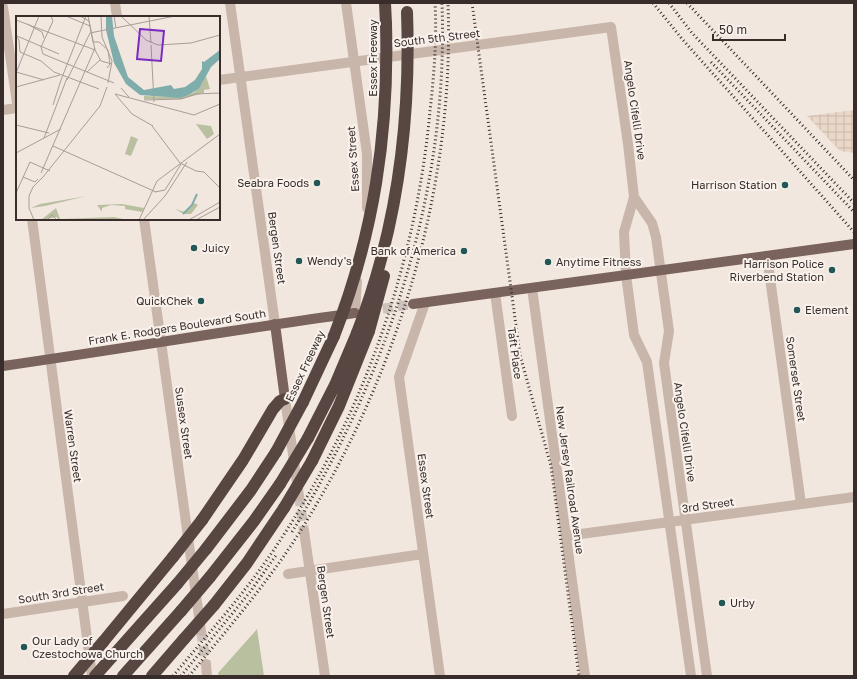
<svg xmlns="http://www.w3.org/2000/svg" width="857" height="679" font-family="'Golos Text',sans-serif">
  <style>
    .green { fill: #b9c0a0 }
    .plaza { fill: url(#plaza-grid) }
    .lines { fill: none; stroke-linecap: round; stroke-linejoin: round }
    .minor-tunnel { stroke: #cdc2bb; stroke-width: 10; stroke-dasharray: 10 5; stroke-linecap: butt }
    .major-tunnel { stroke: #cdc2bb; stroke-width: 10; stroke-dasharray: 10 5; stroke-linecap: butt }
    .minor { stroke: #c9b6ab; stroke-width: 10 }
    .major { stroke: #79635c; stroke-width: 10 }
    .highway { stroke: #584642; stroke-width: 12 }
    .rail { stroke: #382d2a; stroke-width: 3; stroke-dasharray: 1 3; stroke-linecap: butt }
    .highway-bridge { stroke: #584642; stroke-width: 12 }
    .poi-dot { fill: #225756; stroke: #f9f2ec; stroke-width: 1.5 }
    .labels { text-anchor: middle; stroke-width: 4; stroke-linejoin: round; paint-order: stroke }
    .street-label { font-size: 11px; fill: #382d2a; stroke: #f9f2ec }
    .poi-label { font-size: 11px; fill: #382d2a; stroke: #f9f2ec; text-anchor: start }
    .inset-river { fill: none; stroke: #7fadab; stroke-width: 2 }
    .inset-road { fill: none; stroke: #a89d97; stroke-width: 1 }
    .view { fill: #7b2cbf; fill-opacity: 0.15; stroke: #7b2cbf; stroke-width: 2 }
    .inset-edge { fill: none; stroke: #382d2a; stroke-width: 2 }
  </style>
  <defs>
    <pattern id="plaza-grid" width="8" height="8" patternUnits="userSpaceOnUse"><rect width="8" height="8" fill="#e9d7c7"/><path d="M0 4h8M4 0v8" fill="none" stroke="#c9b9ab"/></pattern>
  </defs>
  <rect width="100%" height="100%" fill="#f2e7df"/>
  <!-- green -->
  <path class="green" d="M257 629 264 676H219L218 673Z"/>
  <!-- plaza -->
  <path class="plaza" d="M854 110V153L840 151 807 116Z"/>
  <g class="lines">
    <!-- minor-tunnel -->
    <path class="minor-tunnel" d="M299 496 304 531
      M201 631 206 664"/>
    <!-- major-tunnel -->
    <path class="major-tunnel" d="M368 311 413 304"/>
    <!-- minor -->
    <path class="minor" d="M115 3 117 17
      M230 3 275 324
      M346 3 367 154V208
      M3 7 17 103
      M219 80 611 27 628 144 634 197 624 232 626 275 634 335 647 362 691 676
      M3 110 17 108
      M634 197 652 223 656 237 669 331 664 363 707 676
      M32 219 92 676
      M144 219 201 631
      M767 256 801 504
      M532 288 585 676
      M495 293 512 416
      M425 303 399 377 440 676
      M355 313 357 281
      M285 399 299 496
      M304 531 325 676
      M566 536 854 497
      M288 574 423 554
      M3 614 123 596
      M206 664 207 676"/>
    <!-- major -->
    <path class="major" d="M413 304 854 244
      M275 324 285 399
      M3 366C121 349 238 329 355 313"/>
    <!-- highway -->
    <path class="highway" d="M385 3 386 24
      M303 402 334 336
      M308 438 335 385 357 333
      M312 461 339 406 369 331
      M202 520 243 460 273 409 280 401 285 399
      M206 549 251 490 276 452
      M210 577 254 521 280 484
      M214 605 247 563 284 508
      M103 642 173 557
      M95 676 177 584
      M123 676 181 611
      M152 676 184 639"/>
    <!-- rail -->
    <path class="rail" d="M472 3 520 355 551 466 579 676
      M653 3 683 40 854 232
      M669 3 692 33 854 203
      M687 3 854 180
      M711 62 854 212
      M292 532C388 373 449 191 442 3
      M173 676C208 634 245 593 275 548 362 419 416 265 430 111 434 75 437 39 435 3
      M181 676 250 592 277 554
      M189 676C226 631 264 587 296 538 396 381 455 190 448 3"/>
    <!-- highway-bridge -->
    <path class="highway-bridge" d="M369 331 384 276
      M357 333C397 230 411 122 407 12
      M334 336C374 234 389 133 386 24
      M276 452 303 402
      M280 484 308 438
      M284 508 312 461
      M173 557 202 520
      M177 584 206 549
      M181 611 210 577
      M184 639 214 605
      M74 676 103 642"/>
  </g>
  <!-- markers -->
  <g class="poi-dot">
    <circle cx="317" cy="183" r="4"/>
    <circle cx="785" cy="185" r="4"/>
    <circle cx="194" cy="248" r="4"/>
    <circle cx="464" cy="251" r="4"/>
    <circle cx="299" cy="261" r="4"/>
    <circle cx="548" cy="262" r="4"/>
    <circle cx="832" cy="270" r="4"/>
    <circle cx="201" cy="301" r="4"/>
    <circle cx="797" cy="310" r="4"/>
    <circle cx="722" cy="603" r="4"/>
    <circle cx="24" cy="647" r="4"/>
  </g>
  <g class="labels">
    <!-- street labels -->
    <g class="street-label">
      <text transform="translate(437 38) rotate(-7)" y="4">South 5th Street</text>
      <text transform="translate(373 58) rotate(-90)" y="4">Essex Freeway</text>
      <text transform="translate(635 110) rotate(82)" y="4">Angelo Cifelli Drive</text>
      <text transform="translate(353 159) rotate(-94)" y="4">Essex Street</text>
      <text transform="translate(277 248) rotate(82)" y="4">Bergen Street</text>
      <text transform="translate(177 327) rotate(-9)" y="4">Frank E. Rodgers Boulevard South</text>
      <text transform="translate(515 353) rotate(82)" y="4">Taft Place</text>
      <text transform="translate(305 366) rotate(-65)" y="4">Essex Freeway</text>
      <text transform="translate(796 379) rotate(82)" y="4">Somerset Street</text>
      <text transform="translate(184 423) rotate(82)" y="4">Sussex Street</text>
      <text transform="translate(685 432) rotate(82)" y="4">Angelo Cifelli Drive</text>
      <text transform="translate(73 446) rotate(82)" y="4">Warren Street</text>
      <text transform="translate(570 480) rotate(82)" y="4">New Jersey Railroad Avenue</text>
      <text transform="translate(426 486) rotate(82)" y="4">Essex Street</text>
      <text transform="translate(708 505) rotate(-8)" y="4">3rd Street</text>
      <text transform="translate(61 593) rotate(-9)" y="4">South 3rd Street</text>
      <text transform="translate(326 602) rotate(82)" y="4">Bergen Street</text>
    </g>
    <!-- poi labels -->
    <g class="poi-label">
      <text x="309" y="187" text-anchor="end">Seabra Foods</text>
      <text x="777" y="189" text-anchor="end">Harrison Station</text>
      <text x="202" y="252">Juicy</text>
      <text x="456" y="255" text-anchor="end">Bank of America</text>
      <text x="307" y="265">Wendy's</text>
      <text x="556" y="266">Anytime Fitness</text>
      <text x="824" y="268" text-anchor="end">Harrison Police<tspan x="824" dy="13">Riverbend Station</tspan></text>
      <text x="193" y="305" text-anchor="end">QuickChek</text>
      <text x="805" y="314">Element</text>
      <text x="730" y="607">Urby</text>
      <text x="32" y="645">Our Lady of<tspan x="32" dy="13">Czestochowa Church</tspan></text>
    </g>
  </g>
  <!-- overview -->
  <g transform="translate(16 16)">
    <rect width="204" height="204" fill="#f2e7df"/>
    <path d="M71 180 29 190 15 192 24 188ZM178 187 182 189 175 198H168L159 193 169 196ZM106 188 128 192 126 196 109 193V190L95 189 86 192V196L81 189ZM40 192 44 203 98 201 107 203 42 204 41 201 25 204Z" fill="#b9c0a0"/>
    <path d="M190 60 194 73 188 74V77L166 83H128V80L156 81 177 77 183 73ZM180 108 195 110 198 118 191 123ZM115 120 122 123 115 140 109 138Z" fill="#b9c0a0"/>
    <path d="M90 0H96L98 20 112 61 128 74 155 69 158 73 169 71 179 64 186 53V45L188 46 204 34V43L195 51 183 73 174 78 165 82 124 79 110 68 98 47 90 14Z" fill="#7fadab"/>
    <path class="inset-river" d="M167 198 176 189 181 178"/>
    <path class="inset-road" d="M35 0 37 5 25 31 27 38 98 67M50 0 74 10M64 0 73 5 77 26H83L92 34 94 48 91 52M72 0 79 34M85 0 86 21 96 45 92 67M98 0 100 12M105 0 130 24 142 29 175 27 204 19M133 0 135 27M0 4 79 34M11 8 26 16 28 22M0 20 3 24 4 36 25 45 38 56 83 73M1 20 43 38M135 29 138 86M79 34 85 45 96 48M0 56 28 64M71 56 84 44M0 57 23 0M45 64 70 0M51 64 74 17 159 0M0 71 44 59M105 72 113 81M99 78 178 99 204 88M99 78 116 98 137 110M128 84 165 83 180 78 204 77M37 89 45 64M0 109 33 117M136 110 164 147 180 155 188 156 204 172M28 122 51 62M37 130 140 176M0 137 45 113M25 157 79 32M7 161 19 166 22 163M27 161 84 90 91 71M139 176 149 174 165 148M0 177 14 146 34 155M18 204 13 192V180L17 171 27 161M31 204 36 199 41 204M74 204H103M123 204 141 165 204 118M127 204 149 180 171 146M173 204 204 186M180 204 204 191"/>
    <path class="view" d="M124 13 148 15 145 45 121 43Z"/>
    <rect width="204" height="204" class="inset-edge"/>
  </g>
  <!-- border -->
  <rect width="857" height="679" fill="none" stroke="#382d2a" stroke-width="8"/>
  <!-- scale -->
  <path d="M713 34v6h72v-6" fill="none" stroke="#382d2a" stroke-width="2"/>
  <text x="719" y="34" font-size="12" fill="#382d2a" stroke="#f9f2ec" stroke-width="3" paint-order="stroke">50 m</text>
</svg>
